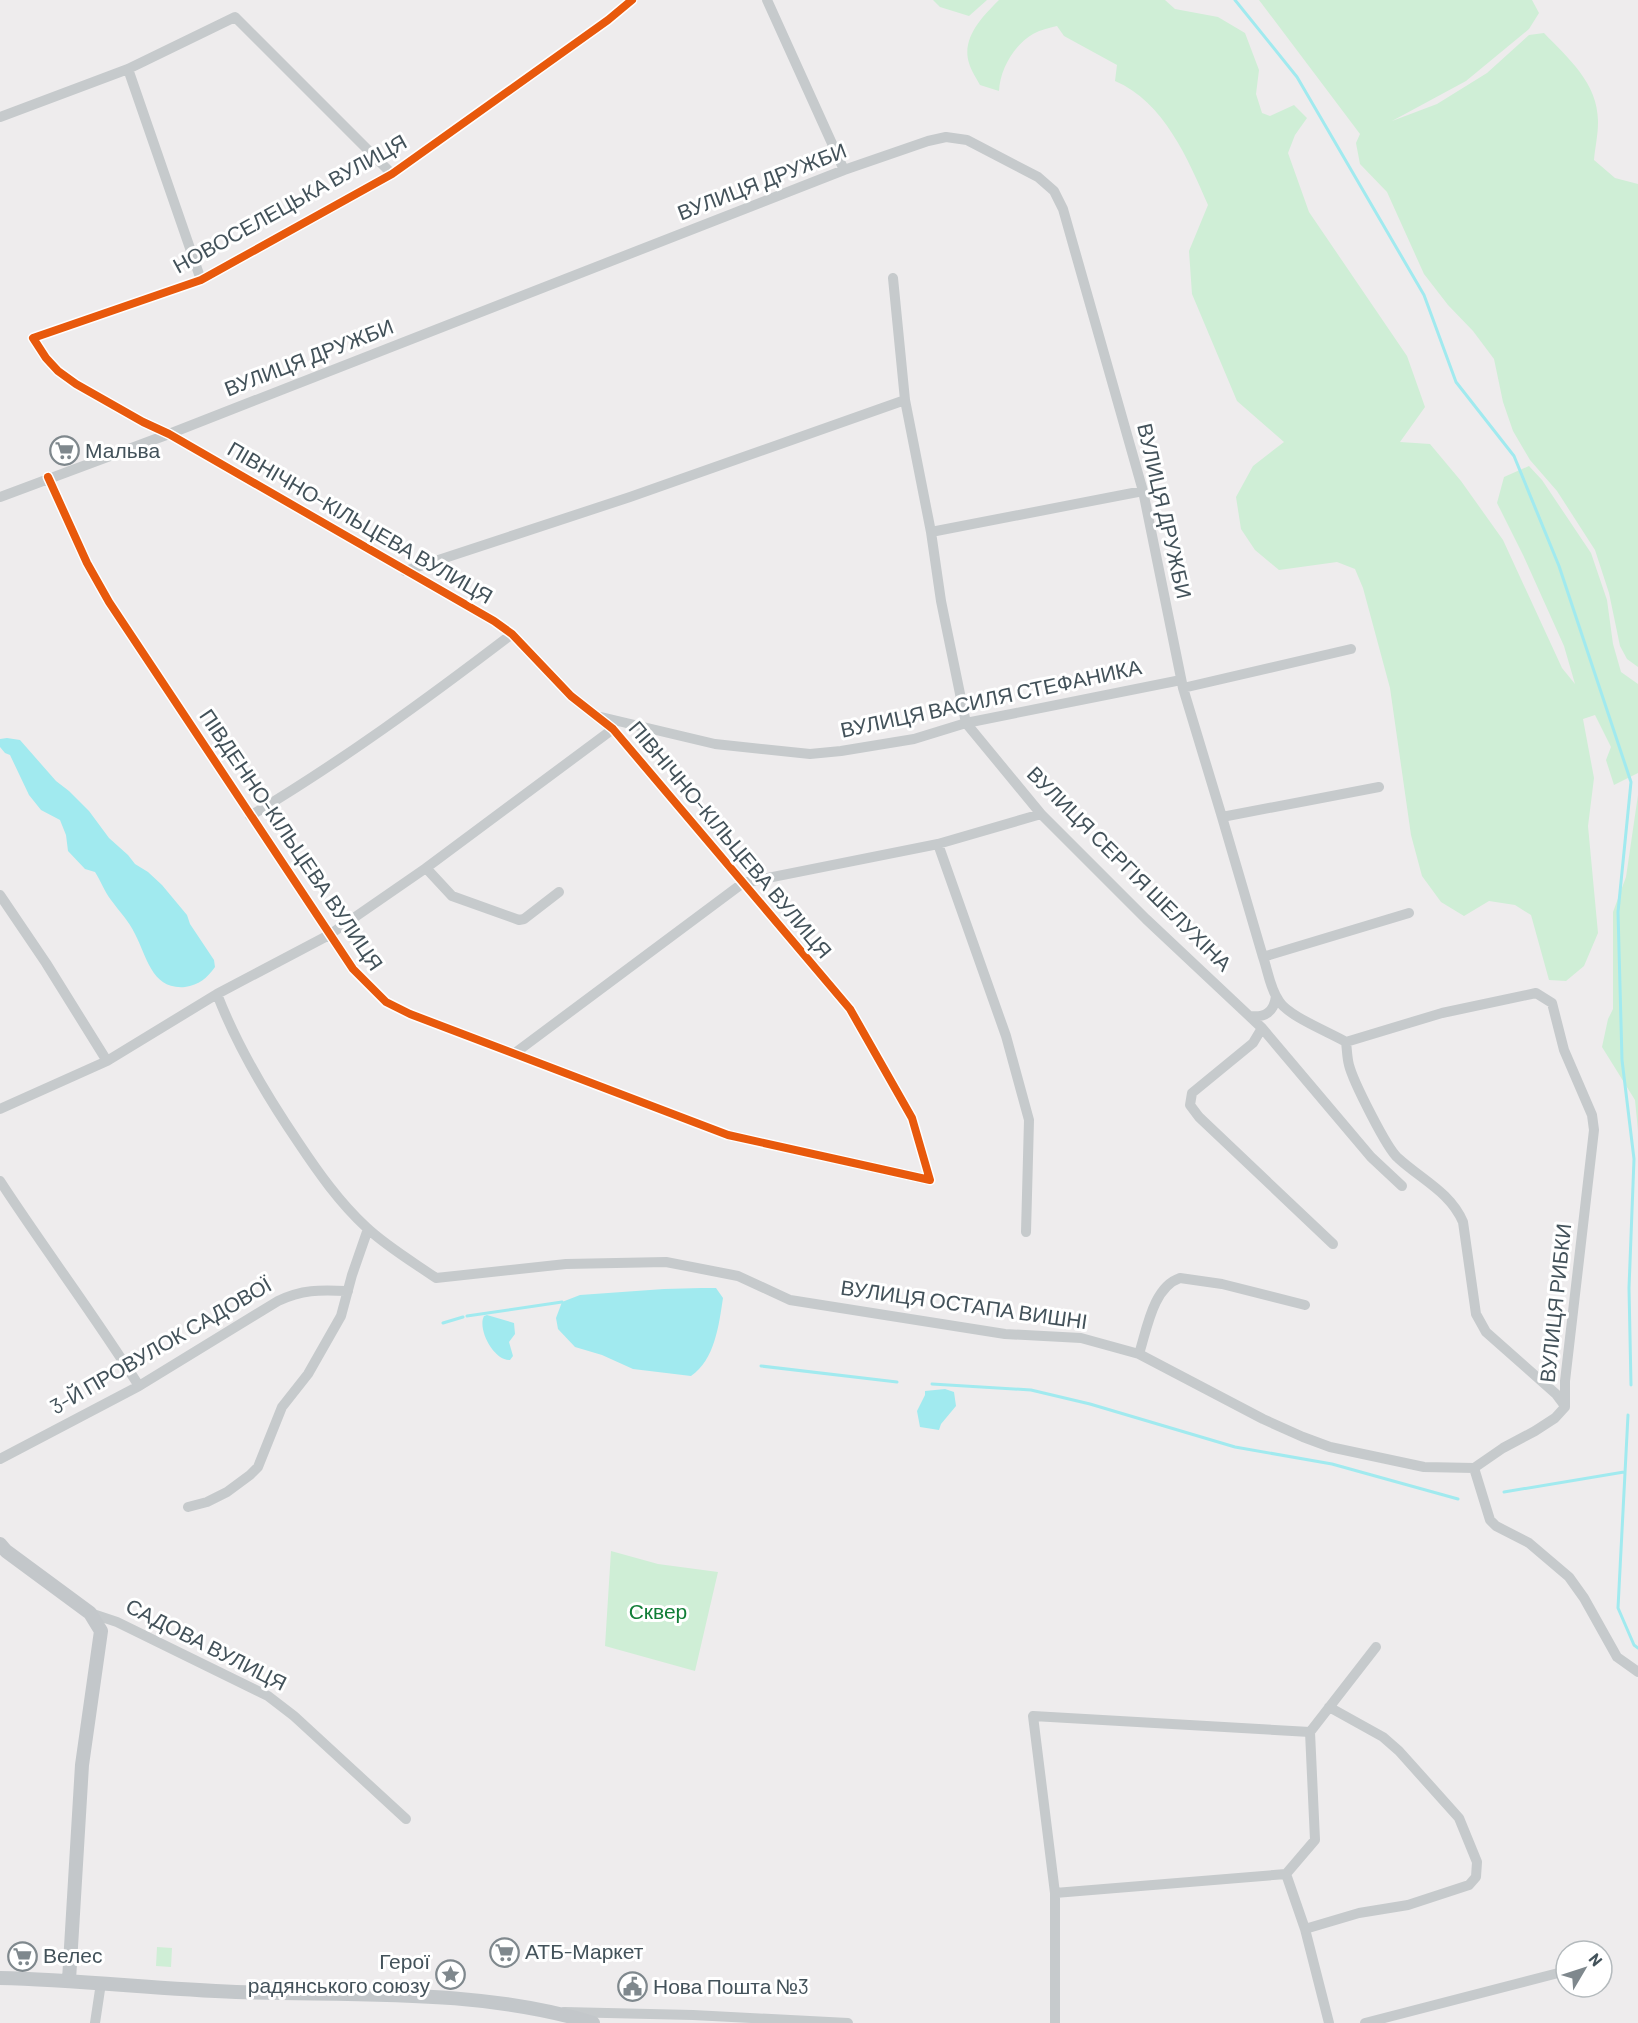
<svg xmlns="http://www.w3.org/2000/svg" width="1638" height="2023" font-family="Barlow,sans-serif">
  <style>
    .green { fill: #cfeed6 }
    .water { fill: #a1eaef }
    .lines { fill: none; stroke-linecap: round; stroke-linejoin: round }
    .stream { stroke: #a1eaef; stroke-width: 3 }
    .minor { stroke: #c6cacc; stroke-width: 10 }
    .major { stroke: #c3c7ca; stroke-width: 14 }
    .cycleway-casing { stroke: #fff; stroke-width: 11 }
    .cycleway { stroke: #e8590c; stroke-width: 8 }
    .labels { text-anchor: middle; stroke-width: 6; stroke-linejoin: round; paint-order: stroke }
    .street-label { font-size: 21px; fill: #43525a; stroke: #fff }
    .poi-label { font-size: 21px; fill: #43525a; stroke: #fff; text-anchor: start }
    .park-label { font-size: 21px; fill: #117e37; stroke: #fff }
  </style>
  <rect width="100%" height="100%" fill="#eeeced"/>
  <!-- green -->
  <path class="green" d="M933 0H987L969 16 940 7Z
    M999 0H1165L1175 9 1218 17 1245 33 1259 70 1256 94 1262 113 1270 116 1294 105 1307 118 1295 135 1288 153 1309 212 1407 356 1425 407 1400 442 1430 444 1461 481 1503 540 1562 668 1575 684 1564 646 1524 557 1497 503 1504 477 1529 466 1542 480 1591 553 1607 600 1613 644 1621 672 1638 684V773L1614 785 1606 760 1611 747 1595 715 1583 719 1594 778 1588 826 1598 933 1584 966 1566 981 1549 980 1531 915 1515 905 1489 901 1464 916 1441 902 1422 876 1411 835 1390 688 1363 588 1355 569 1337 562 1279 570 1255 550 1241 529 1236 497 1253 466 1284 442 1237 401 1192 294 1189 251 1208 205C1188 159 1164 102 1115 81L1117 65 1064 36 1057 26C1049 28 1040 30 1033 34 1014 45 1000 69 999 91L980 85C976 78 971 70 969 63 961 38 983 16 999 0Z
    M1259 0H1532L1539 13 1529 29 1466 81 1392 121 1437 104 1487 73 1529 35 1544 33C1568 58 1599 84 1598 123 1598 135 1595 148 1594 160L1615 178 1638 184V667L1627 659 1620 646 1609 593 1595 550 1557 491 1530 460 1513 431 1503 402 1494 359 1473 331 1448 305 1424 274 1387 192 1360 164 1356 143 1360 134Z
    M1638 795V1131L1635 1100 1602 1047 1608 1019 1613 1009V912L1626 877Z
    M611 1551 658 1564 718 1572 695 1671 605 1646Z
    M157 1947 172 1948 171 1967 156 1966Z"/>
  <!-- water -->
  <path class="water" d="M7 738 20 740 56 781 69 791 89 811 109 838 128 855 135 864 148 872 162 885 187 915 190 924 214 960 215 967C207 978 199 985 185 987 152 990 147 957 135 934 129 921 119 911 111 900 104 891 101 881 95 872L85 869 68 851 66 835 60 820 41 810 29 795 10 755 5 753 0 747V739Z
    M701 1288H716L723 1298C719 1324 715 1360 691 1376L633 1369 602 1355 575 1347 558 1329 556 1318 562 1302 580 1295 664 1289Z
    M487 1315 514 1323 515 1334 509 1342 513 1356 510 1360C494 1361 477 1329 484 1316Z
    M945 1389 954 1392 956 1406 941 1424 939 1430 920 1427 917 1411 925 1395V1391Z"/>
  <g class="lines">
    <!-- stream -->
    <path class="stream" d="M1235 0 1297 77 1424 295 1456 382 1514 456 1559 566 1631 782 1618 912 1622 1060 1634 1159 1629 1288 1631 1385
      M467 1316 562 1302
      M443 1323 463 1317
      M761 1366 897 1382
      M932 1384 1031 1390 1090 1404 1235 1447 1332 1464 1458 1499
      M1628 1415 1618 1608 1634 1645 1638 1648
      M1504 1492 1624 1472"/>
    <!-- minor -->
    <path class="minor" d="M767 0 844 170
      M128 69 201 280
      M0 117 128 69 235 17 392 174
      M893 278 905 400 931 532 941 601 966 723 1041 814 1146 919 1262 1028 1371 1157 1402 1186
      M48 477 87 563 109 602 353 969 386 1002 410 1014 728 1135 930 1180 912 1118 850 1009 613 729 571 696 512 634 494 621 169 434 143 422 76 384 58 371 46 358 33 338 201 280 392 174 608 20 632 0
      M0 497 169 434 844 170 928 141 946 137 967 140 1038 177 1054 191 1063 209 1143 491 1183 688
      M931 532 1143 491
      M405 571 630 497 905 400
      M601 717 715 744 810 754 841 751 914 739 966 723 1181 680
      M250 816C342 761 427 699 512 634
      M1222 817 1183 688 1351 649
      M938 844 1006 1036 1029 1120 1026 1232
      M426 868 452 896 519 920 524 919 559 892
      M0 895 46 963 107 1061
      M1409 913 1263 957C1268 971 1270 989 1279 1001 1288 1016 1329 1032 1346 1042L1442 1013 1536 993 1552 1003 1564 1050 1592 1115 1594 1130 1565 1381V1407
      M1263 957 1222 817 1379 787
      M217 994C237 1046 266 1095 298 1142 318 1172 339 1202 366 1227 386 1246 413 1262 436 1278L566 1264 666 1262 738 1276 790 1300 1005 1334 1081 1338 1139 1354
      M1250 1016C1265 1018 1274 1012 1276 996
      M1262 1028 1253 1043 1192 1093 1190 1105 1199 1117 1333 1244
      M1346 1042C1347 1049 1347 1058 1349 1065 1353 1081 1387 1149 1398 1158 1422 1180 1450 1192 1463 1222L1476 1314 1486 1332 1556 1394 1565 1406
      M515 1053 743 883 938 844 1041 814
      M0 1109 107 1061 217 994 329 935 426 868 613 729
      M0 1181C45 1250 95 1316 139 1386
      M1305 1305 1222 1284 1180 1278C1153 1287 1147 1329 1139 1354L1263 1419 1303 1437 1330 1447 1424 1467 1474 1468 1503 1448 1535 1431 1555 1418 1565 1407
      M0 1459 139 1386 278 1301C303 1289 320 1290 348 1291
      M1474 1468 1490 1520 1496 1526 1529 1543 1569 1577 1584 1598 1617 1657 1638 1672
      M188 1507 207 1502 227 1492 250 1475 258 1467 282 1407 308 1374 341 1316 352 1275 368 1229
      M90 1613 117 1622 268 1696 294 1716 406 1819
      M1055 1893 1286 1874
      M1305 1929 1359 1913 1408 1905 1469 1885 1476 1877 1477 1862 1459 1818 1399 1751 1383 1737 1329 1707
      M564 2012 693 2015 848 2023
      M95 2023 101 1983
      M1055 2023V1893L1033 1716 1310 1732
      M1329 2023 1305 1929 1286 1874 1315 1840 1310 1732 1376 1647
      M1365 2023 1566 1971"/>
    <!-- major -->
    <path class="major" d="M0 1544 6 1551 90 1613 101 1631 82 1765 69 1980
      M0 1978C79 1980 157 1989 236 1992 354 1996 478 1988 593 2023"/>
    <defs>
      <path id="cycleway" d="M48 477 87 563 109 602 353 969 386 1002 410 1014 728 1135 930 1180 912 1118 850 1009 613 729 571 696 512 634 494 621 169 434 143 422 76 384 58 371 46 358 33 338 201 280 392 174 608 20 632 0"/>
    </defs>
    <!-- cycleway casing -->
    <use href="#cycleway" class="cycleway-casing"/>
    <!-- cycleway -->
    <use href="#cycleway" class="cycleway"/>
  </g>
  <!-- icons -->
  <defs>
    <symbol id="supermarket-ring" viewBox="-11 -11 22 22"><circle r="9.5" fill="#fff" stroke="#7f888d" stroke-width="1.5"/><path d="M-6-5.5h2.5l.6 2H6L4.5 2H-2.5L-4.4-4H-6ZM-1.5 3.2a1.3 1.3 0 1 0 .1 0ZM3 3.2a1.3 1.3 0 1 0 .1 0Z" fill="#7f888d"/></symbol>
    <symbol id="sight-ring" viewBox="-11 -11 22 22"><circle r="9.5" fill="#fff" stroke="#7f888d" stroke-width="1.5"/><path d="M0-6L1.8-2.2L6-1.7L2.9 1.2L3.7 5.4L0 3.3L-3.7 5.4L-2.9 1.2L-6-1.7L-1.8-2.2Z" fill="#7f888d"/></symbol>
    <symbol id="civic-ring" viewBox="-11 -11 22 22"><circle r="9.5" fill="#fff" stroke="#7f888d" stroke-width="1.5"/><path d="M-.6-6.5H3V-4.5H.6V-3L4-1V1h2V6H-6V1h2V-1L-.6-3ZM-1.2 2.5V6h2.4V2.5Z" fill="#7f888d"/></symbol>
  </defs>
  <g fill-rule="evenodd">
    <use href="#supermarket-ring" x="48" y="434" width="33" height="33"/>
    <use href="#supermarket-ring" x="488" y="1936" width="33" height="33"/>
    <use href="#supermarket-ring" x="6" y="1940" width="33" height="33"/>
    <use href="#sight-ring" x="434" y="1958" width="33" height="33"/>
    <use href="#civic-ring" x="616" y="1970" width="33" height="33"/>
  </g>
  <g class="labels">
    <!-- street labels -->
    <g class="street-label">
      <text transform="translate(762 182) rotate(-21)" y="7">ВУЛИЦЯ ДРУЖБИ</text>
      <text transform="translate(290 204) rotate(-29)" y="7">НОВОСЕЛЕЦЬКА ВУЛИЦЯ</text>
      <text transform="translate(309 358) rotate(-21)" y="7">ВУЛИЦЯ ДРУЖБИ</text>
      <text transform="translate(1164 511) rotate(77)" y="7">ВУЛИЦЯ ДРУЖБИ</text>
      <text transform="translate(360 523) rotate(30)" y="7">ПІВНІЧНО-КІЛЬЦЕВА ВУЛИЦЯ</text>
      <text transform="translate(991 699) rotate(-12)" y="7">ВУЛИЦЯ ВАСИЛЯ СТЕФАНИКА</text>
      <text transform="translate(291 840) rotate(56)" y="7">ПІВДЕННО-КІЛЬЦЕВА ВУЛИЦЯ</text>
      <text transform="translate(730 840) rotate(50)" y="7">ПІВНІЧНО-КІЛЬЦЕВА ВУЛИЦЯ</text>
      <text transform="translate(1129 869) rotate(45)" y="7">ВУЛИЦЯ СЕРГІЯ ШЕЛУХІНА</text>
      <text transform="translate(1556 1303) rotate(-84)" y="7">ВУЛИЦЯ РИБКИ</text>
      <text transform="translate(964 1305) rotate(8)" y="7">ВУЛИЦЯ ОСТАПА ВИШНІ</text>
      <text transform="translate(161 1346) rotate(-30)" y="7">3-Й ПРОВУЛОК САДОВОЇ</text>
      <text transform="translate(206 1645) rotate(27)" y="7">САДОВА ВУЛИЦЯ</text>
    </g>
    <!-- poi labels -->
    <g class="poi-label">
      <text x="85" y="458">Мальва</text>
      <text x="525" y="1959">АТБ-Маркет</text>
      <text x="43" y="1963">Велес</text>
      <text x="430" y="1969" text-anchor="end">Герої<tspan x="430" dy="24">радянського союзу</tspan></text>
      <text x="653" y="1994">Нова Пошта №3</text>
    </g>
    <!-- park labels -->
    <g class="park-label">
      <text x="658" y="1619">Сквер</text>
    </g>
  </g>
  <!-- north arrow -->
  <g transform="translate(1584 1969) rotate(51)"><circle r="28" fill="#ffffff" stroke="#b4babd" stroke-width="1.5"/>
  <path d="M0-4.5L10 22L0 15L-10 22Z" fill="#7f888d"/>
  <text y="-9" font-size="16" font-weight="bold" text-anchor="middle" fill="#43525a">N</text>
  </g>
</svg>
